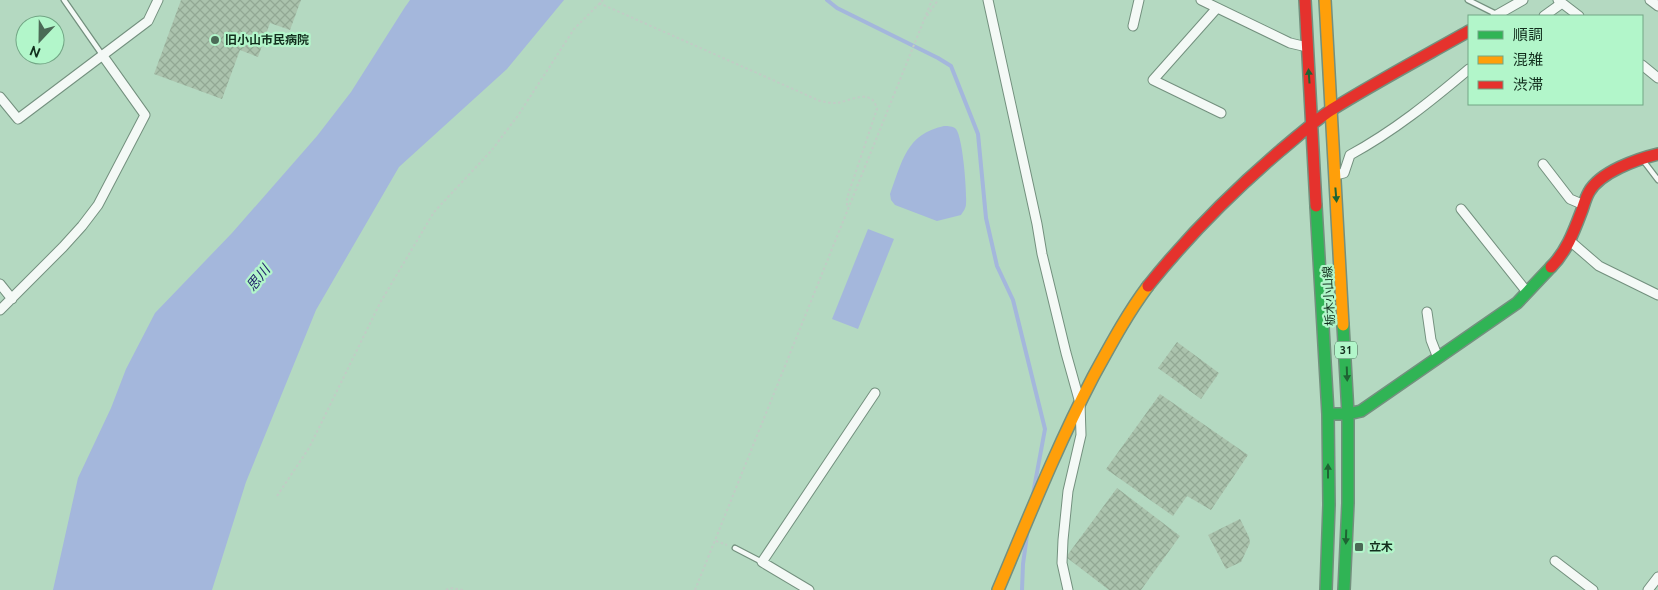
<svg xmlns="http://www.w3.org/2000/svg" width="1658" height="590" font-family="Ubuntu,'Noto Sans JP',sans-serif">
<style>
.water{fill:#a4b7dc}
.lines{fill:none;stroke-linecap:round;stroke-linejoin:round}
.stream{stroke:#a4b7dc;stroke-width:4}
.building{fill:url(#building-cross-hatch)}
.lane-casing{stroke:#73907e;stroke-width:7}
.street-casing{stroke:#73907e;stroke-width:11}
.fast-casing{stroke:#73907e;stroke-width:14}
.slow-casing{stroke:#73907e;stroke-width:14}
.jam-casing{stroke:#73907e;stroke-width:14}
.path{stroke:#c1ccc5;stroke-width:2;stroke-dasharray:2.5 2.5;stroke-linecap:butt}
.lane{stroke:#f4f9f6;stroke-width:4.5}
.street{stroke:#f4f9f6;stroke-width:9}
.fast{stroke:#30b455;stroke-width:11}
.slow{stroke:#ff9f0a;stroke-width:11}
.jam{stroke:#e5322d;stroke-width:11}
.oneway{fill:#1e6433}
.poi-dot{fill:#4b6a56;stroke:#b2f6ca;stroke-width:2}
.labels{text-anchor:middle;stroke-width:4.5;stroke-linejoin:round;paint-order:stroke}
.shield{fill:#b2f6ca;stroke:#426a51;stroke-width:1}
.shield-label{font-size:11px;font-weight:bold;fill:#122e1d}
.poi-label{font-size:12px;font-weight:bold;fill:#122e1d;stroke:#b2f6ca;text-anchor:start}
.street-label{font-size:12px;fill:#122e1d;stroke:#b2f6ca}
.water-label{font-size:14px;font-style:italic;fill:#1f1f68;stroke:#b2f6ca}
</style>
<defs>
<pattern id="building-cross-hatch" width="8" height="8" patternUnits="userSpaceOnUse" patternTransform="scale(1.25)"><rect width="8" height="8" fill="#abc3ad"/><path d="M0 0l8 8M0 8l8-8" fill="none" stroke="#92a894"/></pattern>
</defs>
<rect width="100%" height="100%" fill="#b4d9c1"/>
<path class="water" d="M410,0H564L507,69L399,167L316,310L246,482L212,590H53L78,478L111,408L126,369L155,313L232,233L317,136L351,92L405,7Z
M944,126C948,126 953,126 956,129C963,138 967,192 966,204C966,208 963,212 961,215L937,221L895,205L891,200L890,194C902,162 906,134 944,126Z
M868,229L894,239L858,329L832,319Z"/>
<g class="lines">
<path class="stream" d="M827,0L837,8L938,58L951,66L978,134L986,218L997,266L1013,300L1045,429L1033,494
M1022,590L1023,564L1027,535"/>
</g>
<path class="building" d="M181,0H301L290,30L270,23L258,57L240,50L222,99L154,74Z
M1177,342L1219,373L1201,399L1158,368Z
M1160,394L1248,455L1211,510L1187,496L1173,516L1106,469Z
M1117,488L1180,536L1141,590H1109L1066,557Z
M1240,519L1249,537L1250,543L1241,562L1226,569L1208,535Z"/>
<g class="lines">
<defs>
<path id="lane" d="M64,0L103,56
M1468,0L1496,14
M1642,159L1658,180
M735,548L762,562"/>
<path id="street" d="M988,0L1037,224L1042,254L1066,353L1080,403L1081,435L1068,491L1063,540L1062,563L1068,590
M1201,0L1290,43L1307,47
M1558,0L1579,16
M1650,0L1658,6
M1217,8L1153,80L1221,113
M1495,16L1523,0
M1544,16L1562,3
M1133,26L1139,0
M1642,65L1658,78
M0,97L18,119L148,21L158,0
M1543,164L1570,199L1584,205
M1335,175L1344,173L1350,155C1394,131 1431,101 1469,69
M1461,209L1527,292
M1570,241L1599,266L1658,295
M0,284L12,299
M0,310L63,247L82,226L98,205L145,115L103,56
M1427,312L1431,340L1438,358
M1555,561L1593,590
M809,590L762,562L875,393
M1648,590L1658,577"/>
<path id="fast" d="M1316,206L1328,414L1329,505L1326,590
M1343,325L1348,414V503L1344,590
M1328,414H1348L1361,411L1517,303L1551,267"/>
<path id="slow" d="M1325,0L1343,325
M998,590C1028,519 1057,446 1093,377C1110,346 1127,314 1148,286"/>
<path id="jam" d="M1305,0L1316,206
M1551,267C1567,251 1574,231 1582,210C1584,204 1586,197 1589,192C1600,172 1637,159 1658,154
M1148,286C1188,236 1233,191 1281,150C1297,137 1313,122 1331,110C1376,82 1423,57 1469,31"/>
</defs>
<use href="#lane" class="lane-casing"/>
<use href="#street" class="street-casing"/>
<use href="#fast" class="fast-casing"/>
<use href="#slow" class="slow-casing"/>
<use href="#jam" class="jam-casing"/>
<path class="path" d="M599,3L820,101C825,102 831,103 836,103C851,101 872,87 877,109L847,198V208
M927,16L938,0
M277,496L309,448L380,303L434,212L491,151L517,117L574,29L603,0
M716,541L727,545
M446,590L450,588L463,590
M695,590L932,0"/>
<use href="#lane" class="lane"/>
<use href="#street" class="street"/>
<use href="#fast" class="fast"/>
<use href="#slow" class="slow"/>
<use href="#jam" class="jam"/>
</g>
<defs><path id="oneway-solid" d="M-6-.8H1V-3.2L6.5 0L1 3.2V.8H-6Z" transform="scale(1.25)"/></defs>
<g class="oneway">
<use href="#oneway-solid" transform="translate(1309 76) rotate(-94)"/>
<use href="#oneway-solid" transform="translate(1336 195) rotate(85)"/>
<use href="#oneway-solid" transform="translate(1347 374) rotate(88)"/>
<use href="#oneway-solid" transform="translate(1328 471) rotate(-90)"/>
<use href="#oneway-solid" transform="translate(1346 537) rotate(92)"/>
</g>
<g class="poi-dot">
<circle cx="215" cy="40" r="5"/>
<rect x="1354" y="542" width="10" height="10" rx="2.5"/>
</g>
<g class="labels">
<rect class="shield" x="1335" y="341.5" width="22" height="17" rx="4"/>
<g class="shield-label">
<text x="1346" y="354">31</text>
</g>
<g class="poi-label">
<text x="225" y="44">旧小山市民病院</text>
<text x="1369" y="551">立木</text>
</g>
<g class="street-label">
<text transform="translate(1329 296) rotate(-93)" y="4">栃木小山線</text>
</g>
<g class="water-label">
<text transform="translate(258 278) rotate(-52)" y="5">思川</text>
</g>
</g>
<rect x="1468" y="15" width="175" height="90" fill="#b2f6ca" stroke="#72a685"/>
<rect x="1478" y="31" width="25" height="8" fill="#30b455" stroke="#72a685"/>
<text x="1513" y="40" font-size="15" fill="#122e1d">順調</text>
<rect x="1478" y="56" width="25" height="8" fill="#ff9f0a" stroke="#72a685"/>
<text x="1513" y="65" font-size="15" fill="#122e1d">混雑</text>
<rect x="1478" y="81" width="25" height="8" fill="#e5322d" stroke="#72a685"/>
<text x="1513" y="90" font-size="15" fill="#122e1d">渋滞</text>
<g transform="translate(40 40) rotate(202)"><circle r="24" fill="#b2f6ca" stroke="#72a685"/>
<path d="M0-4L9 19L0 12L-9 19Z" fill="#4b6a56"/>
<text y="-8" font-size="14" font-weight="bold" text-anchor="middle" fill="#122e1d">N</text>
</g>
</svg>
